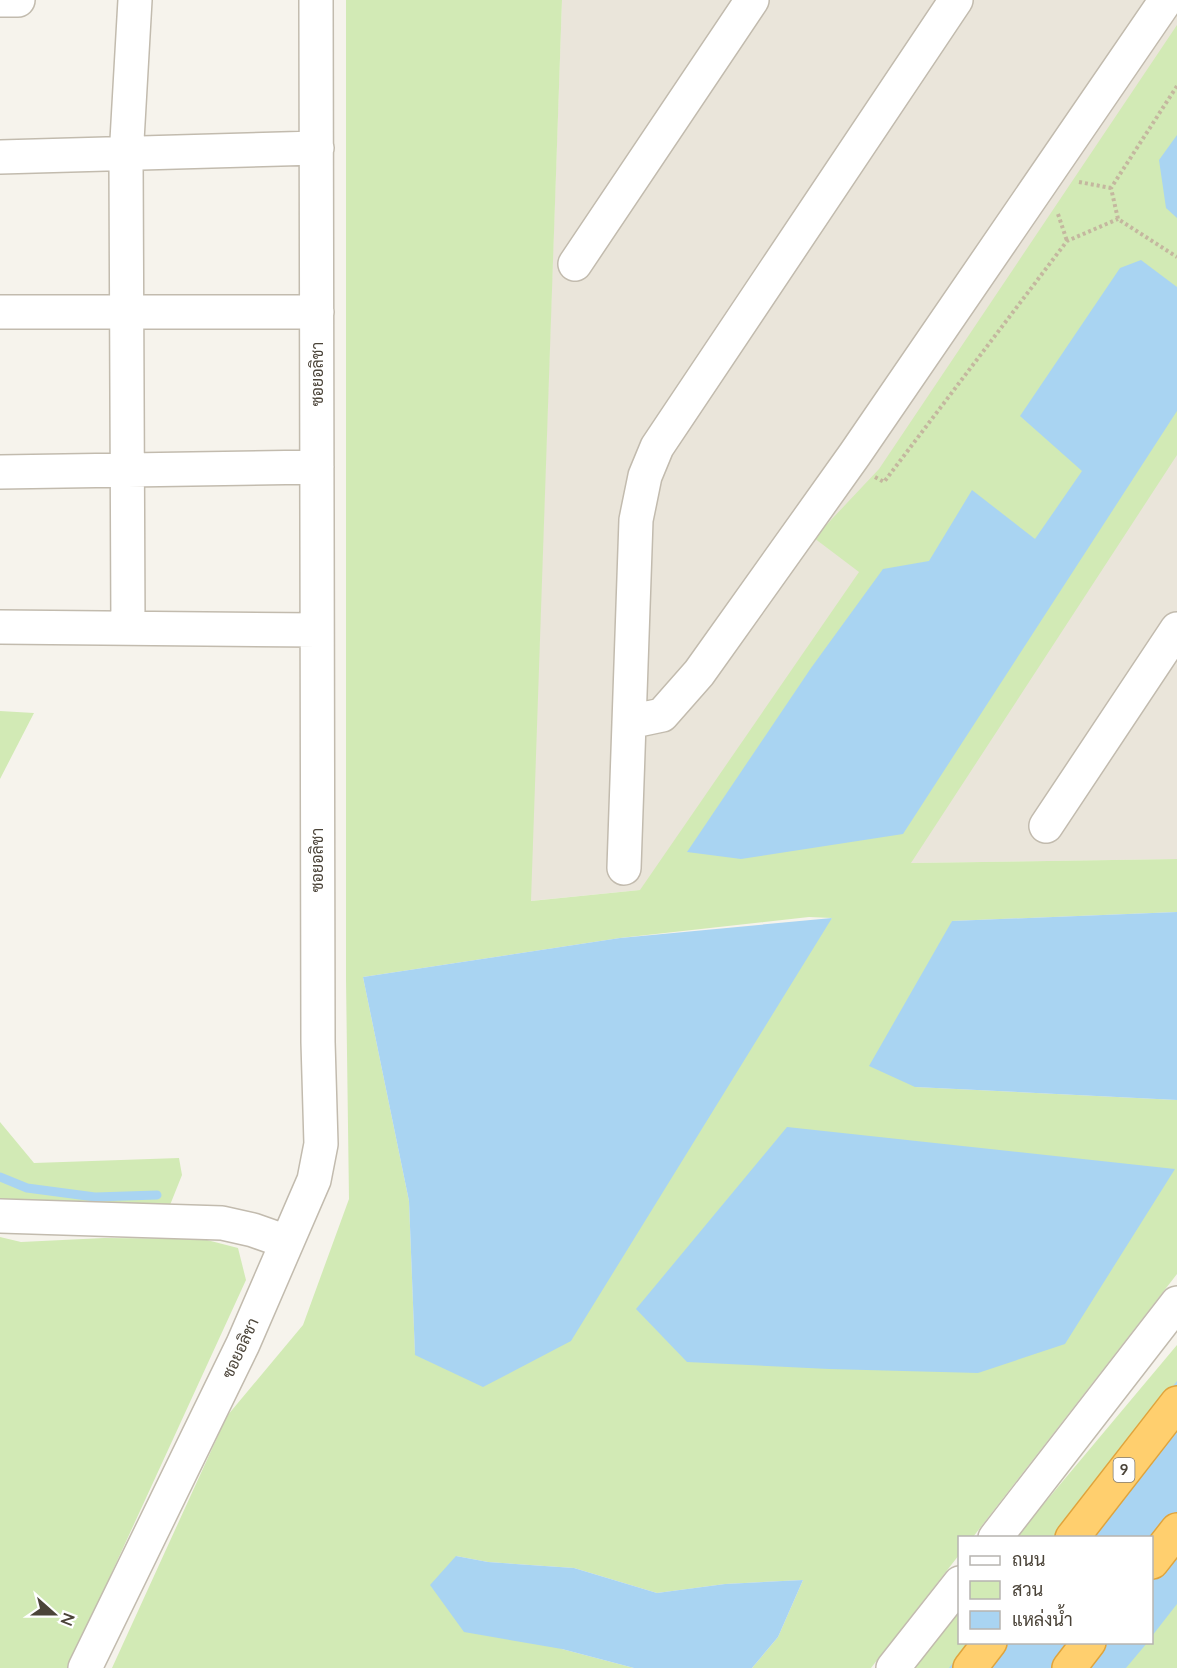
<svg xmlns="http://www.w3.org/2000/svg" width="1177" height="1668" font-family="Lato,Sarabun,sans-serif">
<style>
.residential{fill:#eae5da}
.green{fill:#d2eab5;fill-rule:evenodd}
.water{fill:#a9d4f2}
.lines{fill:none;stroke-linecap:round;stroke-linejoin:round}
.stream{stroke:#a9d4f2;stroke-width:9}
.minor-casing{stroke:#c2bbae;stroke-width:36}
.highway-casing{stroke:#e0a43c;stroke-width:36}
.path{stroke:#c4b79f;stroke-width:4;stroke-dasharray:3 3;stroke-linecap:butt}
.minor{stroke:#fff;stroke-width:33}
.highway{stroke:#ffcf6e;stroke-width:33}
.labels{text-anchor:middle;stroke-width:4.5;stroke-linejoin:round;paint-order:stroke}
.shield{fill:#fff;stroke:#817c74;stroke-width:1.5}
.shield-label{font-size:15px;font-weight:bold;fill:#4b4439}
.street-label{font-size:16px;fill:#4b4439;stroke:#fff}
</style>
<rect width="100%" height="100%" fill="#f6f3ec"/>
<path class="residential" d="M562,0H1177V859L910,863L530,901Z"/>
<path class="green" d="M346,0H562L531,901L640,890L859,572L814,538L879,469L1177,25V455L911,863L1177,859V912L952,921L915,1087L1177,1100V1274L973,1537L960,1538L959,1555L871,1668H752L778,1637L803,1580L725,1584L657,1593L574,1568L488,1562L456,1556L562,1649L634,1668H112L227,1416L303,1325L349,1199L346,980ZM809,917L832,918L415,1354L409,1201L363,977L620,938Z
M0,711L34,713L0,779Z
M0,1122L34,1163L179,1158L182,1175L170,1205L20,1206L0,1199Z
M0,1237L21,1242L104,1238L203,1239L238,1248L246,1280L68,1668H0Z
M1177,1345V1668H915L959,1608L960,1642H1152V1538L1016,1537Z"/>
<path class="water" d="M1177,135V218L1166,208L1159,160Z
M1141,260L1177,287V411L903,834L741,859L687,852L811,668L883,569L929,561L972,490L1035,539L1082,471L1020,416L1120,268Z
M1177,912V1100L915,1087L869,1066L952,921Z
M832,918L571,1341L483,1387L415,1355L409,1201L363,977L620,938Z
M787,1127L1175,1169L1065,1344L978,1373L829,1369L687,1362L636,1309Z
M1177,1381V1604L1152,1636V1538H1053Z
M456,1556L488,1562L574,1568L657,1593L725,1584L803,1580L778,1637L752,1668H634L562,1649L464,1632L430,1585Z
M969,1643H1147L1126,1668H949Z"/>
<g class="lines">
<path class="stream" d="M0,1177L27,1188L95,1197L157,1195"/>
<defs>
<path id="minor" d="M0,0H18
M0,157L317,148
M575,264L752,0
M0,312H317
M0,472L317,467
M0,627L317,630
M128,628L126,158L135,0
M629,722L662,715L699,673L855,454L1166,0
M1046,826L1177,629
M624,868L636,520L645,476L657,447L956,0
M0,1216L222,1223L253,1230L287,1242
M995,1538L1177,1303
M85,1668L243,1344L314,1180L321,1144L318,1042L316,0
M893,1668L960,1583"/>
<path id="highway" d="M1072,1538L1177,1403
M1152,1562L1177,1530
M970,1668L990,1642
M1069,1668L1089,1642"/>
</defs>
<use href="#minor" class="minor-casing"/>
<use href="#highway" class="highway-casing"/>
<path class="path" d="M1177,86L1111,188L1118,219L1177,257
M1079,182L1111,188
M1058,214L1067,241
M875,477L884,482L1067,241L1118,219"/>
<use href="#minor" class="minor"/>
<use href="#highway" class="highway"/>
</g>
<g class="labels">
<rect class="shield" x="1113.5" y="1458" width="21" height="24" rx="4.5"/>
<g class="shield-label">
<text x="1124" y="1475">9</text>
</g>
<g class="street-label">
<text transform="translate(317 374) rotate(-90)" y="6">ซอยอลิชา</text>
<text transform="translate(317 860) rotate(-90)" y="6">ซอยอลิชา</text>
<text transform="translate(240 1348) rotate(-65)" y="6">ซอยอลิชา</text>
</g>
</g>
<rect x="958" y="1536" width="195" height="108" fill="#ffffff" stroke="#b7b4b0" stroke-width="1.5"/>
<rect x="970" y="1556" width="30" height="9" fill="#ffffff" stroke="#b7b4b0" stroke-width="1.5"/>
<text x="1012" y="1566" font-size="18" fill="#4b4439">ถนน</text>
<rect x="970" y="1581" width="30" height="18" fill="#d2eab5" stroke="#b7b4b0" stroke-width="1.5"/>
<text x="1012" y="1596" font-size="18" fill="#4b4439">สวน</text>
<rect x="970" y="1611" width="30" height="18" fill="#a9d4f2" stroke="#b7b4b0" stroke-width="1.5"/>
<text x="1012" y="1626" font-size="18" fill="#4b4439">แหล่งน้ำ</text>
<g transform="translate(54 1614) rotate(111)" stroke="#ffffff" stroke-width="4.5" paint-order="stroke">
<path d="M0-4.5L10 22L0 15L-10 22Z" fill="#4b4439"/>
<text y="-9" font-size="16" font-weight="bold" text-anchor="middle" fill="#4b4439">N</text>
</g>
</svg>
